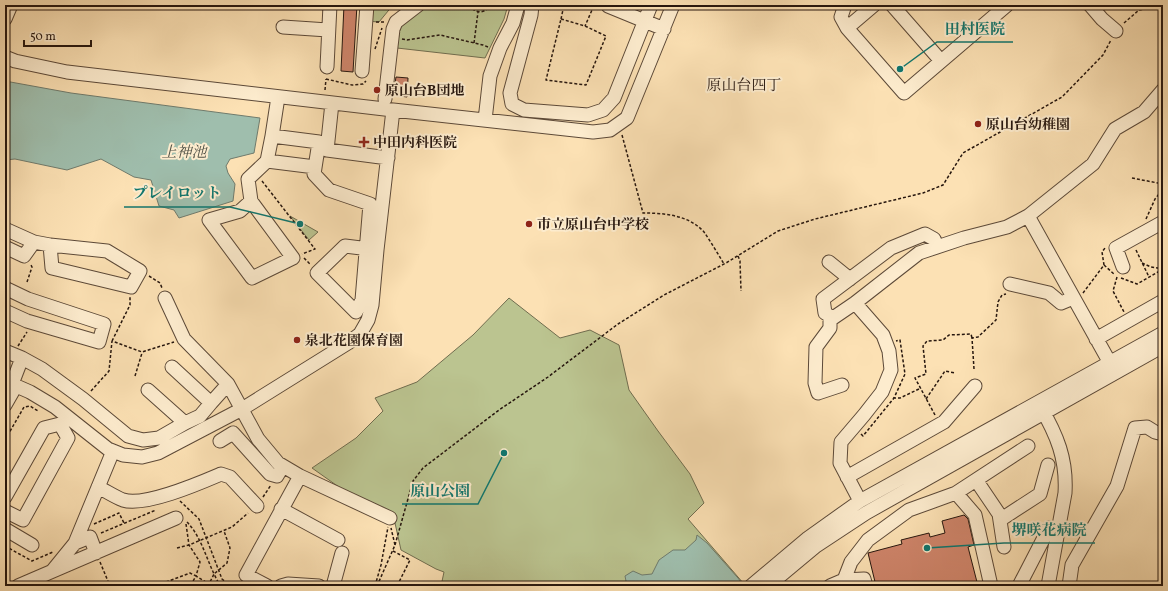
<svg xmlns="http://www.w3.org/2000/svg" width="1168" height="591" font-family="Vollkorn,'Noto Serif JP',serif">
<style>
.green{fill:#bbc490;stroke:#706d4f}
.water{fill:#9fbead;stroke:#6f7b6d}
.building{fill:#cf856b;stroke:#26160e}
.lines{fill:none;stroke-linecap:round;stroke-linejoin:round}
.minor-casing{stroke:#5c4938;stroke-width:15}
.path{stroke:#26160e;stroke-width:1.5;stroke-dasharray:3 2;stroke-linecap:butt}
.minor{stroke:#fdecce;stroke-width:13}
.poi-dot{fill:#8f2418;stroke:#fdecce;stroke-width:1.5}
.labels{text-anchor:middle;stroke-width:4;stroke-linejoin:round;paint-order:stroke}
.poi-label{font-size:14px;font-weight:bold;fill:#26160e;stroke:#fdecce;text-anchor:start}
.neighbourhood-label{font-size:15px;fill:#26160e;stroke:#fdecce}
.water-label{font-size:15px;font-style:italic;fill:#505146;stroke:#fdecce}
.leader{fill:none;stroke:#0f766e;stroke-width:1.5}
.callout-dot{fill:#0f766e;stroke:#fdecce;stroke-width:1.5}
.callout-label{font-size:15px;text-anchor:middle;font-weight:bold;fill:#0f766e;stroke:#fdecce;stroke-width:4;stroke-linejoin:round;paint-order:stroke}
</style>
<rect width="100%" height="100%" fill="#fce1b4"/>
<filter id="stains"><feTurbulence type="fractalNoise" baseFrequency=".005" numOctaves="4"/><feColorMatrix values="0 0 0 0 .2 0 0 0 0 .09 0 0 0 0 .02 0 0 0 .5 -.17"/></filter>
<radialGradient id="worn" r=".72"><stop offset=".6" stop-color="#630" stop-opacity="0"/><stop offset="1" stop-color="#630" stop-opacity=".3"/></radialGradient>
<path class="green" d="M367,5H393L379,22L365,21Z
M428,5H508L504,19L485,58L397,48L401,22Z
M290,216L318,232L309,240Z
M509,298L560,338L590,330L619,345L629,390L658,431L690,474L704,503L688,519L744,584L742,586H441L444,572L436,569L401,550L393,514L353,497L312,468L356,438L383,411L375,398L417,382L473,335Z"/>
<path class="water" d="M5,81L71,93L260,118L254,153L230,159L226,166L228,173L235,184L233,201L179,218L174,210L159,206L151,180L134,177L101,159L67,170L15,159L5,160Z
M697,535L707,543L738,578L741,582L737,586H627L625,576L633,571L642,575L652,574L659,560L673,550H685L696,540Z"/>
<path class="building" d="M344,5H357L353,72L341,71Z
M396,77L408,78L407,97L393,95Z
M964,515L968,519L974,545L968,547L978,586H966L965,583L954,586H876L868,553L902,544L901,540L929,533L930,537L945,533L942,521Z"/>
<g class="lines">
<defs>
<path id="minor" d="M532,5L531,15L510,93L512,104L524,110L588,115L603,110L614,98L651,5
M609,5L608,6L664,29
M845,5L841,17L847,28L904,93L1007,5
M892,5L941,61
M1090,5L1102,19L1116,31
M5,19L11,5
M283,27L328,30
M847,28L874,5
M5,57L15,61L67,72L393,110L593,132L610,130L627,118L673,5
M327,67L330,5
M362,71L367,5
M385,99L393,29L396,22L418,5
M332,103L327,150L388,158
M485,120L490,76L500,48L513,23L518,5
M272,136L278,97
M315,167L267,161L272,136L319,142L314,174L329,190L370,204L362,300L356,312L317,273L345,246L377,250
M251,201L293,258L252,278L209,220L240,211Z
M251,201L248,179L267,161
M1028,216L1110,363
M5,229L34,242L50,245L107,251L140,271L131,287L52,268L50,245
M5,247L24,256L34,242
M937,247L934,239L925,234L891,248L823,299L825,313L833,318L855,303L919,253L964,238L1007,227L1028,216L1093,164L1115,129L1144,112L1163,90
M829,262L850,279
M1123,267L1116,248L1163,222
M1010,284L1049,293L1061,303L1073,298
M5,288L28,299L104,324L99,342L27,321L5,311
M165,298L184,339L228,384L258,439L278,463L300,476L390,518
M855,303L883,335L889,351L891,370L882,392L864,415L841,442L840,463L860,501
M830,316V328L816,347L815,383L818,393L842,385
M1096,339L1163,301
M5,351L22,358
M172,367L211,403L228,384
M5,381L30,392L55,407L108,449L123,455L142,457L158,453L242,409L348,343L360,334L368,320L372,305L377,250L393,110
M148,390L185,423L200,416L211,403
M5,405L13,391L12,384L22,358L42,369L83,399L128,436L143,440L159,438L185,423
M1040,406C1057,435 1067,459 1065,493L1048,586
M220,441L233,433L270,474L277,476L283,466
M847,477L944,422L975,386
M976,480L999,514L1004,547
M98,487C106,491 115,497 123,500C145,507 200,483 221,474L230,477L257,506
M956,493L975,515L991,586
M5,497L44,428L60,424L68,438L23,520L5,511
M281,509L338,540
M1000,520L1040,494L1048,465
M5,529L32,545
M75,543L113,451
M53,570L75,543L90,537L96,553
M18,586L176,518
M267,586L246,575L300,476
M281,586L288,584L319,586
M333,586L342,553
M751,586L808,538L860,501L1163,333
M768,586L816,546L866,513L1163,346
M830,586L844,580L864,579L866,586
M846,586L844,580L851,562L868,540L909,510L956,493L1028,446
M1019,586L1049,528
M1069,586L1072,565L1117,486L1135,428L1147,427L1155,432L1163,434"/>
</defs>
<use href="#minor" class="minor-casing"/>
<path class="path" d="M469,5C475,14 485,14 491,5
M584,5L592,10L585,26
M561,19L585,26L606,36L586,85L546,80Z
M561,19L564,5
M376,22H384
M1124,23L1139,10L1163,7
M402,39L407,40L440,35L483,45L488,47
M474,43L478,12
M375,49L382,28
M326,79L352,85L363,84L366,81
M325,90L326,79
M622,135L643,213C664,213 689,215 704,232C711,242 718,254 724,264
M1132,178L1163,184
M262,181L315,249L302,254
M1146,219L1155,199L1163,189
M1136,250L1149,277
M738,256L740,261L741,291
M304,258L311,265
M1142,263L1151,267L1163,269
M1104,265L1102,252L1105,248
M149,276L160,283L162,288
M1117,277L1113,291L1124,312
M1121,278L1137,284L1163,269
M27,282L32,267L31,265
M1083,293L1104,265L1114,274
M112,341L130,305V297
M18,346L27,332
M974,369L972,338L978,337L996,320L998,302L1002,295L1006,294
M135,376L142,353
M91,391L109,371L112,341L142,352L174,342
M893,398H900L921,388
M926,399L945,371L955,373
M935,415L915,378L926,374L923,346L927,341L943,340L949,335L971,334L972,338
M861,434L863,436L894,398L905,374L900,340L896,341
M5,440L24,407L30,406L38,411
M263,497L271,485
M180,501L199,519L222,579L231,586
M187,522C200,535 206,557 214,574L227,563L230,548L224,531
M94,524L119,513L124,523
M186,524L189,545L200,562L196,576L209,584
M101,533L156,510
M395,545L413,481L423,468L499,410L548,377L618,324L664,295L726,263L778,231L815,219L923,193L943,185L963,153L1062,97L1103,55L1111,40
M5,546L32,561L53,552
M177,548L189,545L232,527L248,513
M393,551L410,560L397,586
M100,562L110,586
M166,582L190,573L196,576L190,586
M155,586L166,582L167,586
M208,586L214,574L220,586
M375,586L381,565L388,527
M377,586L395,545L391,528"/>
<use href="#minor" class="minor"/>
</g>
<g class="poi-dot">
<circle cx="377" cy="90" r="4"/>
<circle cx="978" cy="124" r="4"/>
<path d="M362 136h4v4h4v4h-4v4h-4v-4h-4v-4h4z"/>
<circle cx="529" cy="224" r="4"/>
<circle cx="297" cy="340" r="4"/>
</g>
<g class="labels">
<g class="poi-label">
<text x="385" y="95">原山台B団地</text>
<text x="986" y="129">原山台幼稚園</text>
<text x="373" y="147">中田内科医院</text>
<text x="537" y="229">市立原山台中学校</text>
<text x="305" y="345">泉北花園保育園</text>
</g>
<g class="neighbourhood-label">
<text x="744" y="90">原山台四丁</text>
</g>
<g class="water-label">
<text x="184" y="157">上神池</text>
</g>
</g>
<path class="leader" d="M900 69L937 42H1013M300 224L230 207H124M504 453L478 504H402M927 548L1004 543H1095"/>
<g class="callout-dot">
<circle cx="900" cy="69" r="4"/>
<circle cx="300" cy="224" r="4"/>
<circle cx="504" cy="453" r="4"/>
<circle cx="927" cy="548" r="4"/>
</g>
<g class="callout-label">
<text x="975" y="34">田村医院</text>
<text x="177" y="198">プレイロット</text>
<text x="440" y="496">原山公園</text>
<text x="1049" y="535">堺咲花病院</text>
</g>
<rect width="1168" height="591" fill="none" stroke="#fce1b4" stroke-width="20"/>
<rect x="6" y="6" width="1156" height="579" fill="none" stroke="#26160e" stroke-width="2"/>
<rect x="10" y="10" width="1148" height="571" fill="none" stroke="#26160e"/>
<path d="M24 40v6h67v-6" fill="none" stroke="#26160e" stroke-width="2"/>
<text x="30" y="40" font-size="12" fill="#26160e" stroke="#fdecce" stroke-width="3" paint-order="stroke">50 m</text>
<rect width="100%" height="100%" filter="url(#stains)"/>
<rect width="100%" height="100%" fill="url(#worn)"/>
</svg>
